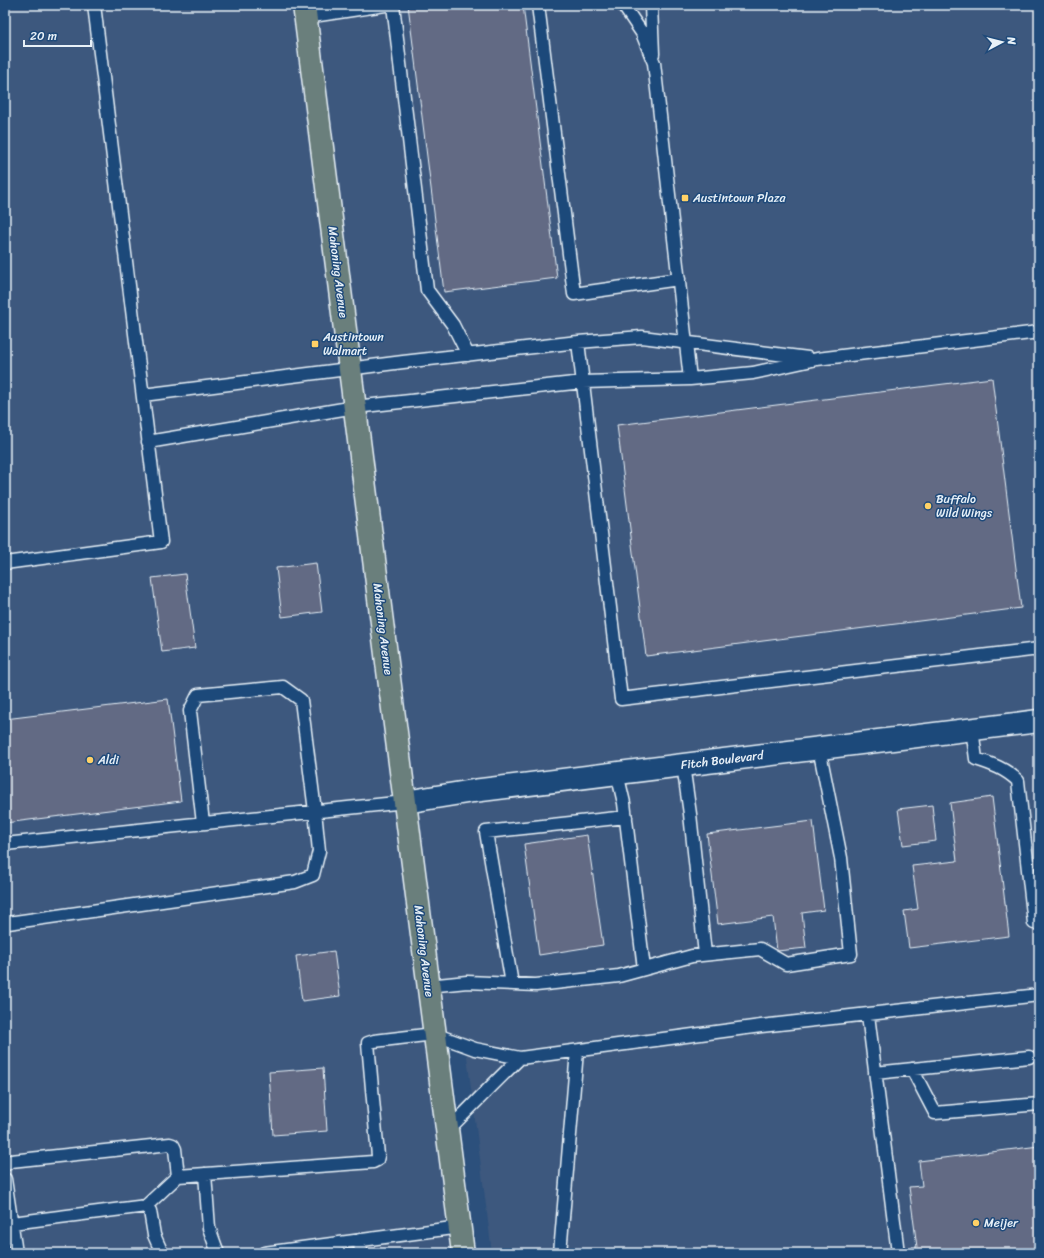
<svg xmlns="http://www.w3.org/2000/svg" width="1044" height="1258" font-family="Sriracha,sans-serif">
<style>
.built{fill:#3c587e}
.building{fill:#626a84;stroke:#e8f1f8}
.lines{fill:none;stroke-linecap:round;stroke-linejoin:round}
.service-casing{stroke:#e8f1f8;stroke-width:15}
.minor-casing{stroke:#e8f1f8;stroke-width:25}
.primary-casing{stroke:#e8f1f8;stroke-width:25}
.service{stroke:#1f4a7a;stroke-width:12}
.minor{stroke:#1f4a7a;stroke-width:22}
.primary{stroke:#6b7f7c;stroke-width:22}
.poi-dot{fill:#ffd166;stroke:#1f4a7a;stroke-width:1.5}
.labels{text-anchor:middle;stroke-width:3;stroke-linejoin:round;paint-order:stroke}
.poi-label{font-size:12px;fill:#e8f1f8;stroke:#1f4a7a;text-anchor:start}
.street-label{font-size:12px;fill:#e8f1f8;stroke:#1f4a7a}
</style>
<rect width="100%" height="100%" fill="#2c507c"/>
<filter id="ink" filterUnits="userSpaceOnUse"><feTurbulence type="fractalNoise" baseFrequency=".025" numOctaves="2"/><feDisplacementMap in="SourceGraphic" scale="8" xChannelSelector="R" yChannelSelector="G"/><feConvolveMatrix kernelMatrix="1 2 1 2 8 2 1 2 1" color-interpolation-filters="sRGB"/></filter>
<g filter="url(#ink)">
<path class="built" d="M5,5H1039V1253H492L465,1041L436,1044L463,1253H5Z"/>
<path class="building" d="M408,5H523L557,278L444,292Z
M992,378L1021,608L646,656L617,425Z
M316,563L322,612L282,617L276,568Z
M185,574L195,648L162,652L152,578Z
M168,699L181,801L5,823V719Z
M992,797L1009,936L909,948L904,911L918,909L912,866L957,861L950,803Z
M932,805L936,841L903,845L898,809Z
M813,821L824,910L802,913L806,948L777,951L773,917L718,924L707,834Z
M587,835L603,945L539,955L524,844Z
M334,951L340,996L302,1001L296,956Z
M323,1068L327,1131L273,1135L269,1072Z
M1039,1146V1253H913L912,1247H917L909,1187L922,1186L919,1161Z
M351,1251V1253H332Z"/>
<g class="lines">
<defs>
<path id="service" d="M393,5L427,290L453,325L468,355
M538,5L574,294L679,279
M623,5L642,33L654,63L690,379
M651,5L653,54
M306,17L385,5
M578,342L621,699L1039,649
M143,395L403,362L578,342L642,337L808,358
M148,442L355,407L583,382L690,379L753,373L817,359L1039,332
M5,563L161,542L94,5
M972,729L976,759C992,764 1006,769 1018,781L1034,923
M683,765L690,814L705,954
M617,773L624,803L644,969
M5,844L405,802
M5,921L8,923L295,882L313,875L319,851L315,811L301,700L283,687L198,695L190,711L203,823
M512,984L486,832L626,817
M428,986L467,982L536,985L619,976L692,956L760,949L786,964L851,954L841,858L819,748
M868,1015L898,1253
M912,1069L935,1113L1039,1104
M875,1073L1029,1057
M447,1131C471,1107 495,1082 520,1058
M5,1165L11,1161L170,1144L173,1145L175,1149L178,1176L373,1162L377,1160L378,1156L368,1043L374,1041L434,1034L475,1049L520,1058L761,1026L1039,995
M205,1174L209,1228L218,1253
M5,1179L16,1253
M146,1206L150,1211L154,1235L162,1253
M12,1223L146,1206L178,1176
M360,1240L361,1253
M264,1253L460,1227
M560,1253L577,1051"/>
<path id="minor" d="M405,802L473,791L1039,721"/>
<path id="primary" d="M304,5L389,678L463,1253"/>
</defs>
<use href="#service" class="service-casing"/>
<use href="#minor" class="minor-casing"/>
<use href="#primary" class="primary-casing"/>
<use href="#service" class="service"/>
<use href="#minor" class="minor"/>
<use href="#primary" class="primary"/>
</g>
</g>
<g class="poi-dot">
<rect x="681" y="194" width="8" height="8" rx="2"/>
<rect x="311" y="340" width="8" height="8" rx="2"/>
<circle cx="928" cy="506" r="4"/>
<circle cx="90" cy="760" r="4"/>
<circle cx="976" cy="1223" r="4"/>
</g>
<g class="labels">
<g class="poi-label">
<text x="693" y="202">Austintown Plaza</text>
<text x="323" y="341">Austintown<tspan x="323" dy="14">Walmart</tspan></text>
<text x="936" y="503">Buffalo<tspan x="936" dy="14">Wild Wings</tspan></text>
<text x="98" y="764">Aldi</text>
<text x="984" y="1227">Meijer</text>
</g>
<g class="street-label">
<text transform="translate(338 272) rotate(83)" y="4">Mahoning Avenue</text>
<text transform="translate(383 629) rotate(83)" y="4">Mahoning Avenue</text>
<text transform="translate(722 760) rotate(-7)" y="4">Fitch Boulevard</text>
<text transform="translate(424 951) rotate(83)" y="4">Mahoning Avenue</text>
</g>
</g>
<rect width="1044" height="1258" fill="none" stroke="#1f4a7a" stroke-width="20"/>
<rect x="10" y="10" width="1024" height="1238" fill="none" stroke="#e8f1f8" stroke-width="1.5" filter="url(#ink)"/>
<g transform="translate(1002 42) rotate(83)" stroke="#1f4a7a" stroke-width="3" paint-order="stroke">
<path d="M0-3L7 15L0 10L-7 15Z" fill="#e8f1f8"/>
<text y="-6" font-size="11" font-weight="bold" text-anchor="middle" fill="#e8f1f8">N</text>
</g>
<path d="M24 40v6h67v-6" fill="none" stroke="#e8f1f8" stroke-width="2"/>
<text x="30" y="40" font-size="12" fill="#e8f1f8" stroke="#1f4a7a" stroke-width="3" paint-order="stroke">20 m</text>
</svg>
